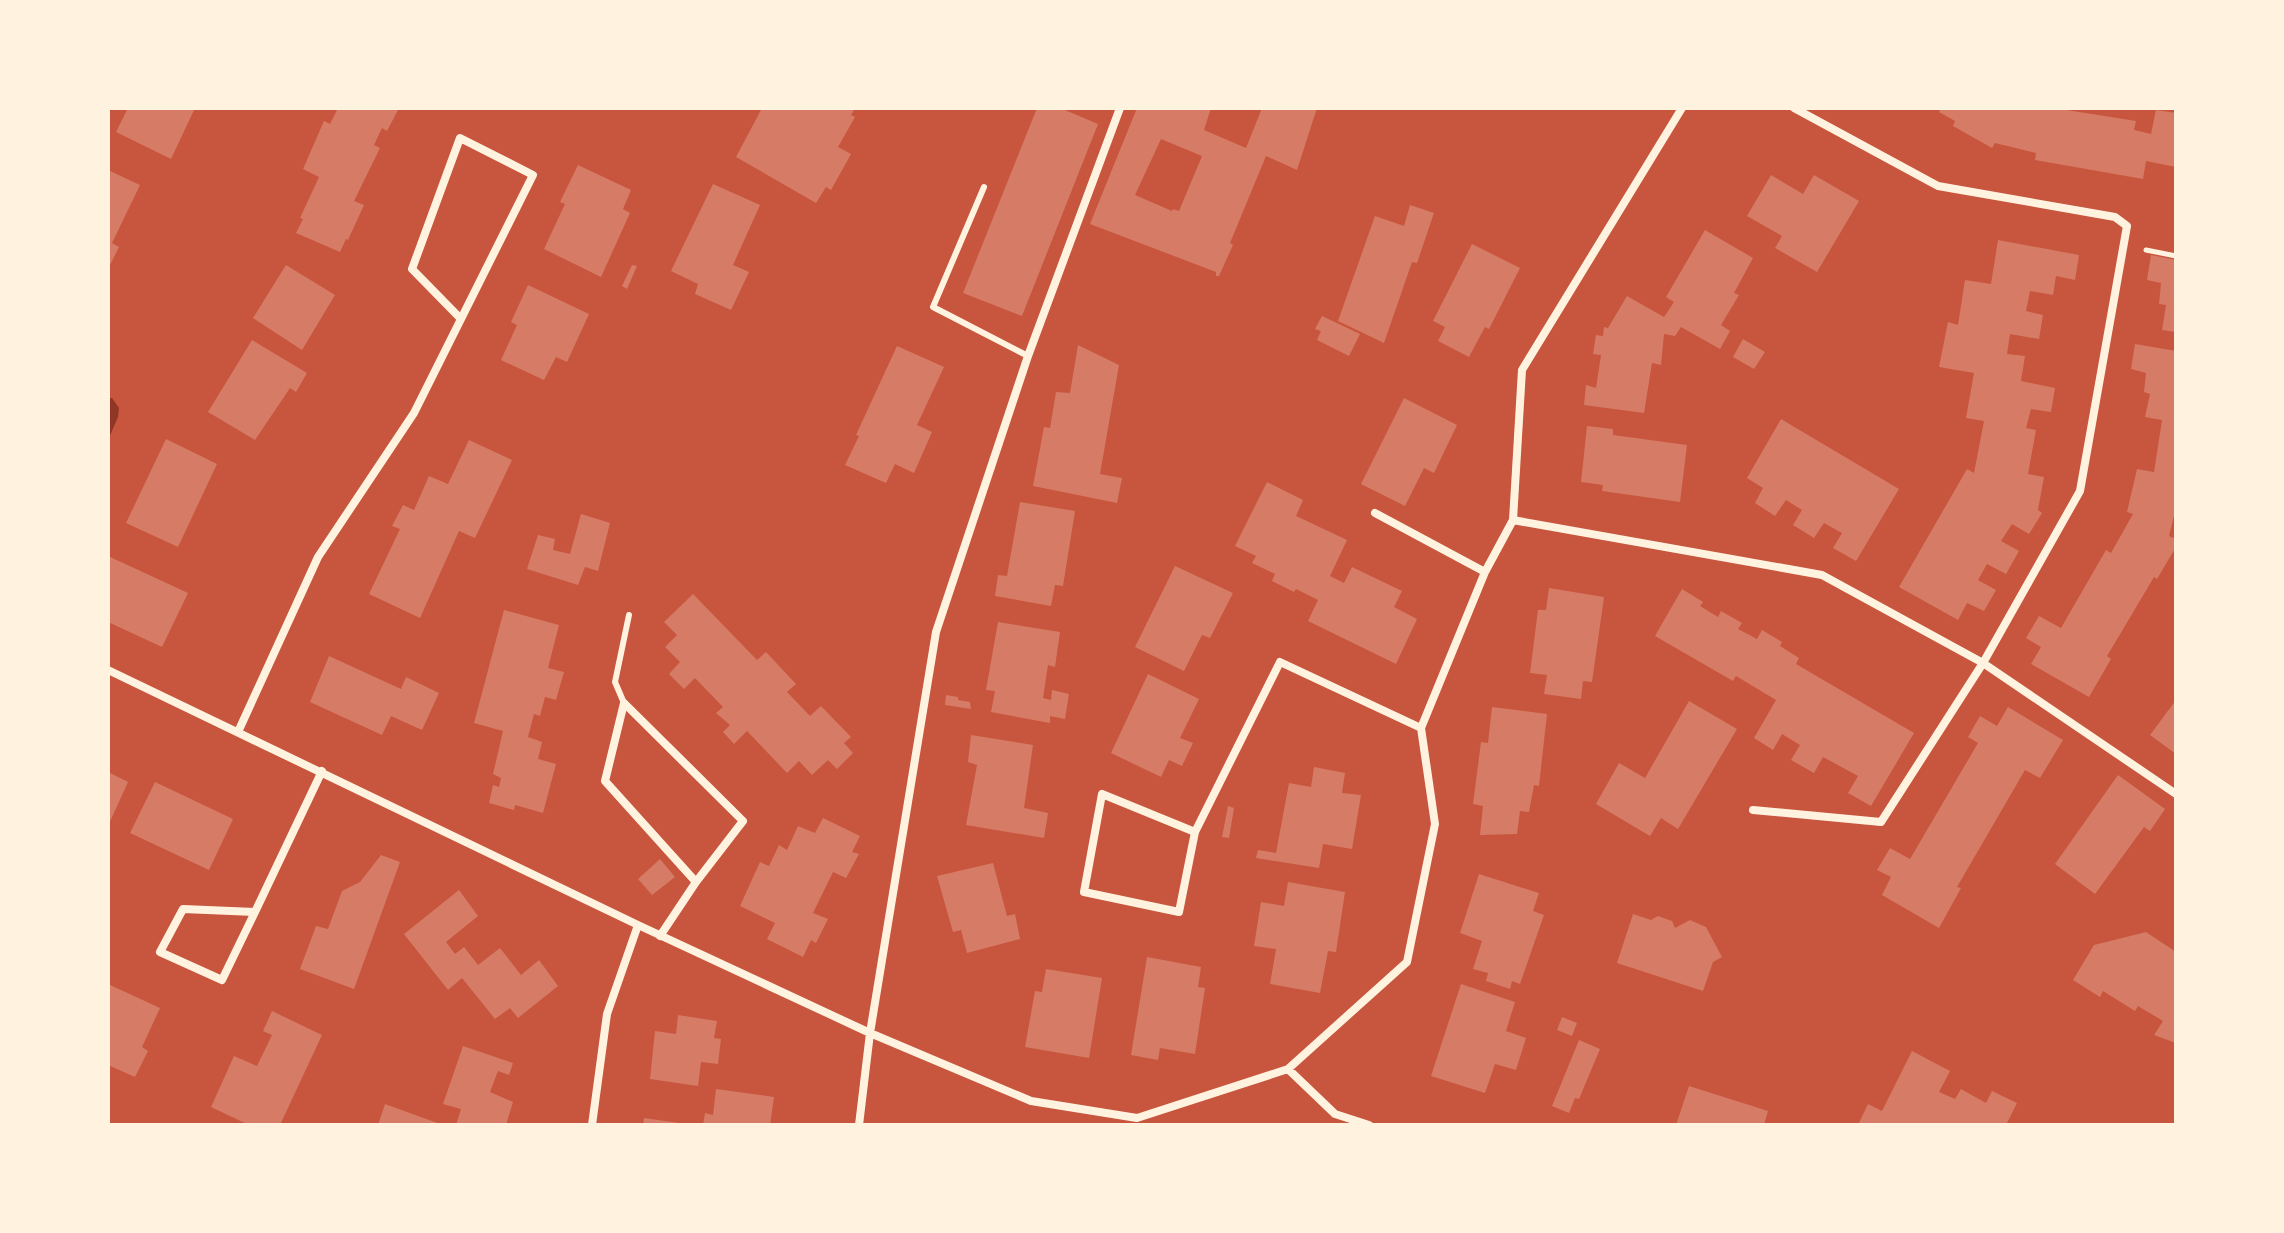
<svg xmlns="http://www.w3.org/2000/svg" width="2284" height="1233" font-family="'Archivo Narrow',sans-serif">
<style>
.water{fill:#8f3625}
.building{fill:#d67c66;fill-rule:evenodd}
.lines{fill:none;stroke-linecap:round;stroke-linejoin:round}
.path{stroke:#fff3e0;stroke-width:5}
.service{stroke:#fff3e0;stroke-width:6}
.minor{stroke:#fff3e0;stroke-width:8}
</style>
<rect width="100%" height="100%" fill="#c8553d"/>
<path class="water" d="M108,398H112L119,408L118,417L108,440Z"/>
<path class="building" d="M128,108H195L171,159L116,132Z
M338,108H399L387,131L382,128L374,145L380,148L354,201L364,205L348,240L346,239L340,252L296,233L303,219L300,218L319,177L303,169L324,121L330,124Z
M762,108H855L851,115L855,117L838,147L851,154L831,190L826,187L816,203L736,157Z
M1037,108H1060L1098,124L1022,316L963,293Z
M1137,108H1211L1204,130L1246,148L1262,108H1317L1297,170L1266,156L1230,243L1233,245L1219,276H1216V272L1090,224ZM1161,139L1202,156L1179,211L1173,209L1172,211L1135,195Z
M1941,108H2054L2136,121L2134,130L2151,134L2156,110L2176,113V167L2146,161L2143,179L2035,160L2036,153L1995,143L1992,148L1953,126L1955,121L1939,112Z
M578,165L631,190L623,209L630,213L601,277L544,249L565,204L560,202Z
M108,170L140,185L112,243L119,247L110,265L108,264Z
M1771,175L1803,194L1814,175L1859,201L1817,272L1775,248L1782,236L1747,216Z
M713,184L760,205L733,265L749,272L731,310L695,294L698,284L671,271Z
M1410,205L1434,213L1417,263L1412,262L1384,343L1338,321L1375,216L1404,226Z
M1705,230L1753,258L1734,293L1739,295L1721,325L1730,331L1720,349L1681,327L1675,336L1664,334L1661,365L1652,363L1644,413L1584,405L1586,385L1596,388L1601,355L1593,354L1596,335L1603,336L1604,327L1608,328L1627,296L1664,317L1674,302L1666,297Z
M1998,240L2079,255L2075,280L2056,276L2053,295L2030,291L2026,311L2043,315L2039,339L2010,334L2007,354L2025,356L2021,381L2055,388L2051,412L2031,409L2026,428L2036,430L2028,474L2044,477L2038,510L2042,513L2029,534L2012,524L2001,541L2019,551L2006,574L1987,564L1978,580L1996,590L1984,611L1967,603L1958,620L1899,587L1967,469L1974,473L1984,421L1966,418L1974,373L1939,367L1948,322L1958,325L1965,280L1991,284Z
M1472,244L1520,268L1489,329L1485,327L1469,357L1438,341L1445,327L1433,321Z
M2151,255L2176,260V332L2162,330L2166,305L2159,304L2161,283L2147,280Z
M286,265L335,295L302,350L253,318Z
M632,265L637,266L627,289L622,286Z
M528,285L589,314L567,362L556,357L544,380L501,360L517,325L511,322Z
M1322,316L1360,334L1349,356L1317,340L1321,331L1315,329Z
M1743,339L1765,352L1754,369L1733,357Z
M252,340L307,373L296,392L290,388L255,440L208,412Z
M2135,344L2176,351V507L2169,536L2176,539V547L2157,579L2154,577L2119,636L2107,656L2111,659L2089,697L2031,664L2041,647L2026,638L2039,616L2061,628L2106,550L2111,553L2133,514L2127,512L2137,469L2154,472L2162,420L2145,417L2150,394L2144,392L2146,373L2131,369Z
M1078,345L1119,365L1100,474L1122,478L1117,503L1033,486L1044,427L1050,428L1056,392L1070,393Z
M897,346L944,367L917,425L932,432L914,473L895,464L886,483L845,465L859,436L856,435Z
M1404,398L1457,425L1434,473L1424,468L1405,506L1361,484Z
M1781,419L1899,489L1856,561L1833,548L1842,533L1824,523L1814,538L1793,525L1802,510L1786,500L1775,516L1755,503L1763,488L1747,478Z
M1587,426L1613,429V435L1687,445L1680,502L1602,491L1603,485L1581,482Z
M166,439L217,464L178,547L126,523Z
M469,440L512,460L475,538L459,531L420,618L369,594L400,529L392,526L403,505L414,510L429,476L448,484Z
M1267,482L1303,500L1296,516L1347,540L1330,576L1344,583L1352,567L1402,591L1394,607L1417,619L1396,664L1308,621L1318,600L1296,589L1294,592L1272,581L1275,574L1252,563L1256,556L1235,546Z
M1020,502L1075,511L1063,586L1055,585L1051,606L995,596L998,575L1007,576Z
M581,514L610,523L598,571L585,567L578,585L527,569L538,535L555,539L553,550L570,554Z
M108,556L188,593L162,647L108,622Z
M1175,566L1233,593L1210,638L1202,635L1184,671L1135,647Z
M1549,588L1604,597L1592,682L1583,681L1581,699L1544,694L1547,675L1530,673L1538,610H1546Z
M1682,589L1703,602L1700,606L1718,617L1721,611L1742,623L1738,629L1757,639L1762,630L1782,642L1780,646L1799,658L1796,664L1914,733L1871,806L1848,793L1858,776L1823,757L1814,773L1791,760L1800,745L1782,734L1773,750L1754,738L1776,700L1736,676L1733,681L1655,636Z
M693,594L757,660L766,652L796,684L787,692L810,716L821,706L851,737L844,743L853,753L837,769L828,760L812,775L799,761L787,773L747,731L734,744L723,732L730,725L716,713L723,707L695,678L684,689L669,674L680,662L665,647L677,635L664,622Z
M504,610L559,625L548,668L564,672L556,700L545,697L540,716L534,714L528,737L542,742L538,759L556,764L543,813L515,805L514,810L489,803L493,785L499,787L501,778L493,774L503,731L474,723Z
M998,622L1060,632L1055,667L1048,665L1043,698L1051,700L1052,690L1069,694L1065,719L1050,716V723L991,712L995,691L986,690Z
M329,656L401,689L406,677L439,693L422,730L391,716L382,735L310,702Z
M1148,674L1199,699L1180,738L1193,743L1182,766L1169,760L1161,777L1111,753Z
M946,695L958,697V700L970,702L971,709L945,705Z
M2176,700V754L2150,735Z
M1689,701L1737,729L1678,829L1661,818L1650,836L1596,804L1619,763L1645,778Z
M1492,707L1547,714L1539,786L1534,785L1529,812L1520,811L1517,834L1480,835L1483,806L1473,804L1481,742L1488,743Z
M2008,707L2063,740L2040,778L2025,770L1957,887L1961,888L1939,928L1882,895L1891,877L1877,870L1890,848L1910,859L1978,743L1968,737L1980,716L1997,726Z
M971,735L1033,745L1024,808L1048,813L1044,838L966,825L977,765L968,762Z
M1314,767L1345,773L1342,793L1361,795L1352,849L1323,844L1319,868L1256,858L1258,850L1276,853L1289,783L1311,787Z
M108,772L128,782L108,826Z
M2118,775L2165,809L2150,831L2144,827L2095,894L2055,864Z
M155,782L233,819L209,870L130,833Z
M1228,806L1234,808L1229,838L1222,837Z
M823,818L860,836L852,852L859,854L846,878L833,872L813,913L828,919L816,943L811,940L803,957L767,939L775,923L740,906L760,862L769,866L779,845L787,850L798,826L815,833Z
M381,855L400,862L354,989L300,969L316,926L328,929L342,891L360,882Z
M660,859L675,877L652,895L638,879Z
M993,863L1007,916L1015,914L1020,939L967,953L961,930L953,932L937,876Z
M1479,874L1539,893L1533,911L1544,915L1520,984L1512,981L1510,989L1486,981L1488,973L1473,969L1482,941L1460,933Z
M1288,882L1345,892L1336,952L1328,951L1320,993L1270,984L1276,949L1254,946L1261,902L1284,906Z
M459,890L478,916L446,942L455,954L464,947L478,965L500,948L521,975L539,960L558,986L518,1018L510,1008L495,1019L462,978L448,990L404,934Z
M1633,914L1651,920L1658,916L1672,921L1675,928L1690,920L1706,927L1722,957L1713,962L1703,991L1617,963Z
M2146,932L2176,952L2174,955L2176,957V1043L2154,1035L2163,1021L2138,1006L2135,1011L2103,991L2100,997L2073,980L2094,945Z
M1147,957L1201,967L1198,987L1205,988L1195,1054L1160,1048L1158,1060L1131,1055Z
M1046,969L1102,978L1089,1058L1025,1047L1035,991L1042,992Z
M108,984L160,1008L142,1047L148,1051L135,1077L108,1065Z
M1461,984L1515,1002L1506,1031L1526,1038L1516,1070L1495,1064L1485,1093L1431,1076Z
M272,1011L322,1035L280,1125H249L211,1107L234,1056L257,1066L272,1035L263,1031Z
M678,1015L717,1021L714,1038L721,1039L718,1064L701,1062L698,1086L650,1079L655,1031L676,1034Z
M1562,1017L1577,1023L1572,1036L1557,1030Z
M1579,1040L1600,1049L1579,1099L1575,1098L1569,1113L1552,1106Z
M463,1046L513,1063L509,1075L498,1071L490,1092L513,1102L506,1125H456L461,1109L443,1104Z
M1912,1051L1950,1071L1939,1092L1955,1099L1961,1089L1986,1103L1992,1091L2017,1103L2006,1125H1858L1868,1104L1882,1111Z
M1689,1086L1768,1111L1764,1125H1676Z
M716,1089L774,1097L770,1125H703L705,1113L713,1115Z
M385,1104L443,1125H378Z
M644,1118L679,1123V1125H643Z"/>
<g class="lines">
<path class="path" d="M2146,250L2176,256"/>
<path class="service" d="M984,187L933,307L1028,356
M624,703L615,682L629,615"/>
<path class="minor" d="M1375,513L1485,572
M1513,520L1822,575L1983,663L2176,794
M108,670L638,925L870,1033L1031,1101L1137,1118L1288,1069L1407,962L1435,824L1421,728L1485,572L1513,520L1522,370L1682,108
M238,732L318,557L414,413L461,319L412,269L460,138L533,175L461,319
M1753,810L1881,822L1983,663L2080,491L2127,226L2115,217L1938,186L1794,108
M1195,832L1102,794L1084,892L1179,912L1195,832L1280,662L1421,728
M255,912L222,980L160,952L183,909L255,912L322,771
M660,936L696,882L743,821L624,703L605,781L696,882
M1288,1069L1335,1114L1369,1125
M592,1125L607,1014L638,925
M859,1125L870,1033L936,632L1028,356L1120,108"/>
</g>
<rect width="2284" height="1233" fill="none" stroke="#fff3e0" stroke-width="220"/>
</svg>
